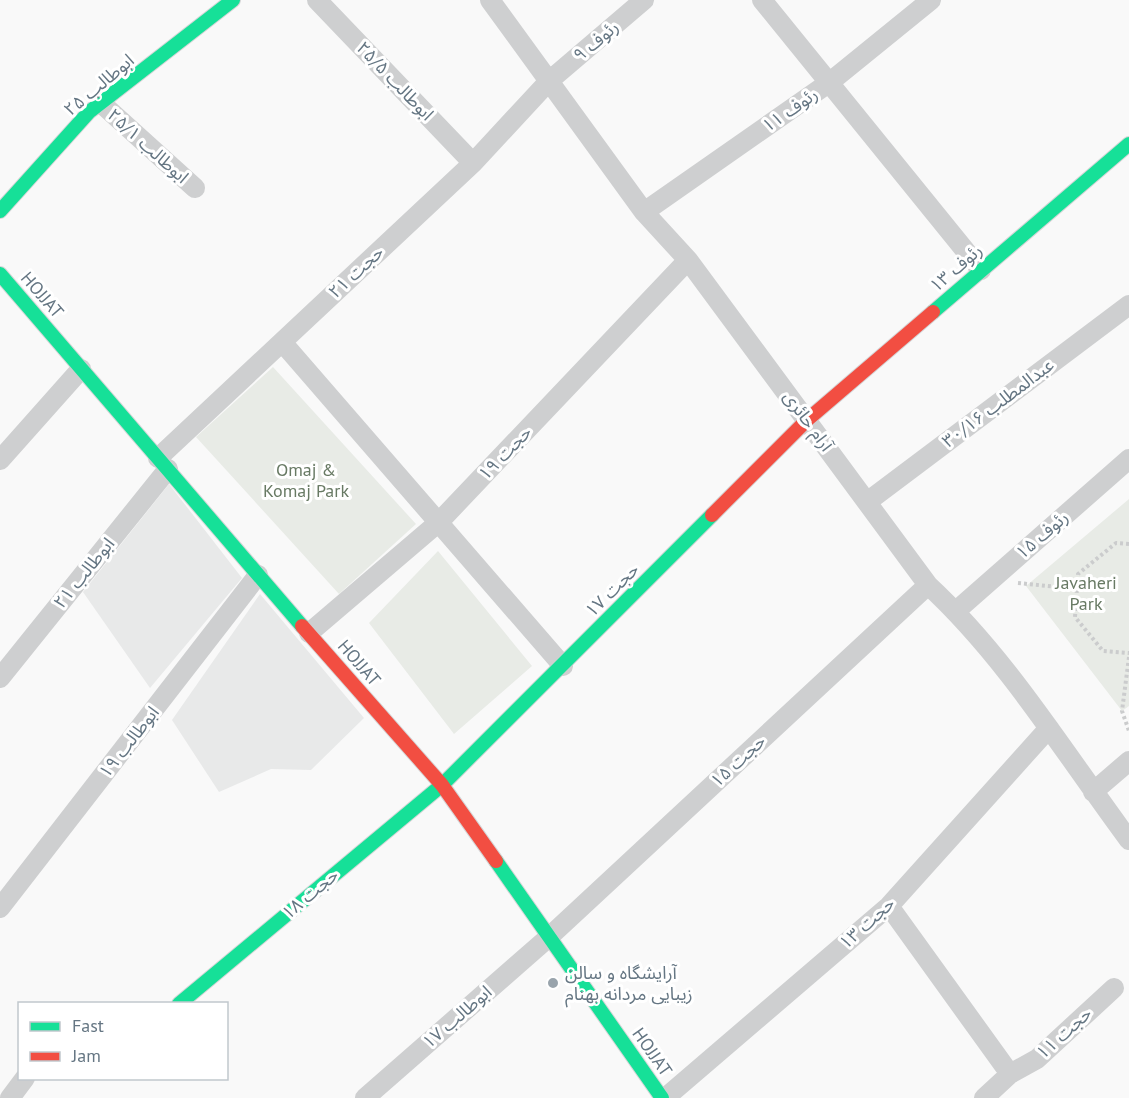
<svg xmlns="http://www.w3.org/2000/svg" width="1129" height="1098" font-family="'PT Sans','Noto Sans Arabic',sans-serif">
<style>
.built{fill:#e8e9e9}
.green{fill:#e8ebe6}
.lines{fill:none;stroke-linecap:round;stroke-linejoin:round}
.fast-casing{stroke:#d5d6d7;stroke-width:16}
.jam-casing{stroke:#d5d6d7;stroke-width:16}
.path{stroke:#cbcccd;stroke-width:4;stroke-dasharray:3 3;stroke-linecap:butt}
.street{stroke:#cecfd0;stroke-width:20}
.fast{stroke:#16e098;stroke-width:14}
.jam{stroke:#f24e42;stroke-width:14}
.poi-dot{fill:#99a4ac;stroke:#fff;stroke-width:2}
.labels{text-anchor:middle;stroke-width:6;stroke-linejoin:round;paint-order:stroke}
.street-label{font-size:18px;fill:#657683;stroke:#fff}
.park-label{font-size:18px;fill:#687a64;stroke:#fff}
.poi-label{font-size:18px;fill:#657683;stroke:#fff;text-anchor:start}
</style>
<rect width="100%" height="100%" fill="#f9f9f9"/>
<path class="built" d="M169,484L242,578L150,688L83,592Z
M260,594L364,718L311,770L271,769L219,792L172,720Z"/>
<path class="green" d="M273,367L416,524L339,594L196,437Z
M1129,499V706L1122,711L1026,586Z
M438,551L532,666L454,734L369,623Z"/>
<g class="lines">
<defs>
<path id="fast" d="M0,211L89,112L233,0
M0,274L302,626
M933,312L1129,144
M496,861L662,1098
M179,1004L442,785L712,515"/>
<path id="jam" d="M712,515L807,420L933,312
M302,626L442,785L496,861"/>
</defs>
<use href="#fast" class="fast-casing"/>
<use href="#jam" class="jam-casing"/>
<path class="path" d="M1129,544L1116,543L1078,574L1075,617L1103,651L1129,653
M1018,583L1077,589
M1129,657L1122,711L1129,731"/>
<path class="street" d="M317,0L473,163
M490,0L644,212L688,260L928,585C1007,658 1065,754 1129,840
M762,0L981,270
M101,103L195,188
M644,212L830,82L931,0
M282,342L563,666
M158,458L473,163L549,81L644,0
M0,460L81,369
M867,502L1129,305
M956,611L1129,459
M309,633L439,522L688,260
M0,678L168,469
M1093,792L1129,761
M889,906L1010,1074
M0,908L258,575
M10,1098L25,1078
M365,1098L549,937L928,585
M665,1098L889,906L1049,728
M984,1098L1010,1074L1037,1059L1114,988"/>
<use href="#fast" class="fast"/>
<use href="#jam" class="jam"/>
</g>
<circle class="poi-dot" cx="553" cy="983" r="6"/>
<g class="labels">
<g class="street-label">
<text transform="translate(596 41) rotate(-40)" y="6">رئوف ۹</text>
<text transform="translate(395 81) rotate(46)" y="6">ابوطالب ۲۵/۵</text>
<text transform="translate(99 85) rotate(-40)" y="6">ابوطالب ۲۵</text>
<text transform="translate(790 110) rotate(-35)" y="6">رئوف ۱۱</text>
<text transform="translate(148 146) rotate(42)" y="6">ابوطالب ۲۵/۱</text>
<text transform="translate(956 268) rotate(-41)" y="6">رئوف ۱۳</text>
<text transform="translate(356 272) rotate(-43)" y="6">حجت ۲۱</text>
<text transform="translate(42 295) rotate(49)" y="6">HOJJAT</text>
<text transform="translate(998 403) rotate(-37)" y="6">عبدالمطلب ۳۰/۱۶</text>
<text transform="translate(808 421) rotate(54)" y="6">آرام حائری</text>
<text transform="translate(505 453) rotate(-46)" y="6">حجت ۱۹</text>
<text transform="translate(1042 535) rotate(-41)" y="6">رئوف ۱۵</text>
<text transform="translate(84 573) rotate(-51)" y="6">ابوطالب ۲۱</text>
<text transform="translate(612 590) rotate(-45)" y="6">حجت ۱۷</text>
<text transform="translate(359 663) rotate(49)" y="6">HOJJAT</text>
<text transform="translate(129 742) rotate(-52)" y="6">ابوطالب ۱۹</text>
<text transform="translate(738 761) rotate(-43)" y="6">حجت ۱۵</text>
<text transform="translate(310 894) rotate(-40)" y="6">حجت ۱۸</text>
<text transform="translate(867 923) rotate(-42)" y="6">حجت ۱۳</text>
<text transform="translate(457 1017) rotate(-41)" y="6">ابوطالب ۱۷</text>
<text transform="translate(1064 1033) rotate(-42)" y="6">حجت ۱۱</text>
<text transform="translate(652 1052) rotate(55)" y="6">HOJJAT</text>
</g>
<g class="park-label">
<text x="306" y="476">Omaj &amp;<tspan x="306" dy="21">Komaj Park</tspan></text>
<text x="1086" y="589">Javaheri<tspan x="1086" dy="21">Park</tspan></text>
</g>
<g class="poi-label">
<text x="565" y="979">آرایشگاه و سالن<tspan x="565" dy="21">زیبایی مردانه بهنام</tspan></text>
</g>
</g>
<rect x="18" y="1002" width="210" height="78" fill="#ffffff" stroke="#c1c8cd" stroke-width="1.5"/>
<rect x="30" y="1022" width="30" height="9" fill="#16e098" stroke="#c1c8cd" stroke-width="1.5"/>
<text x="72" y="1032" font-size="18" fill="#657683">Fast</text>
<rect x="30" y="1052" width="30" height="9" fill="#f24e42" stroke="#c1c8cd" stroke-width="1.5"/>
<text x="72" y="1062" font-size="18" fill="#657683">Jam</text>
</svg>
